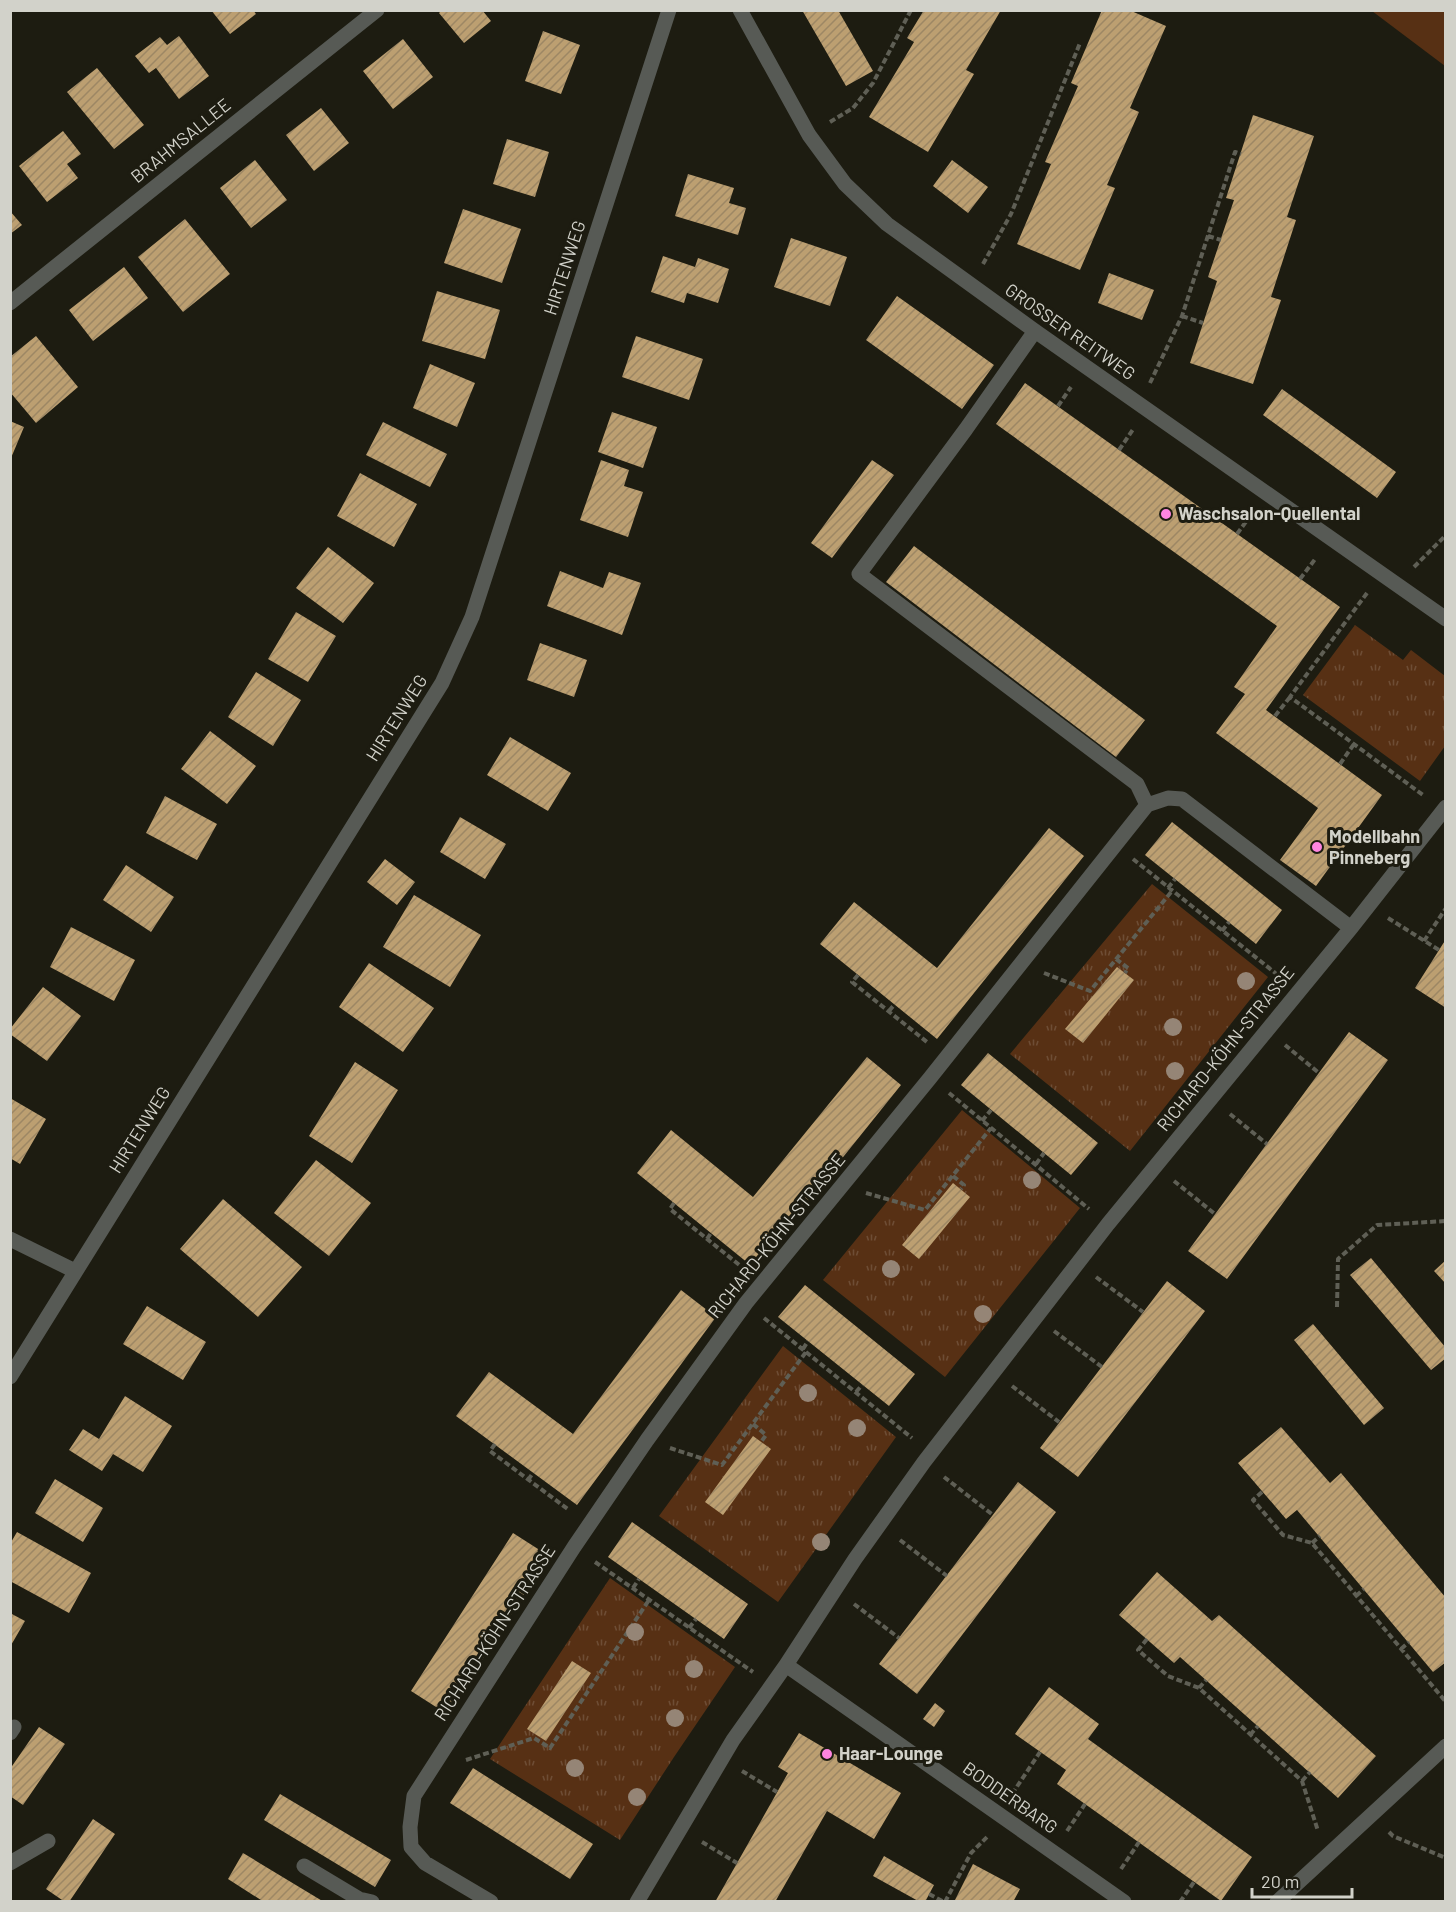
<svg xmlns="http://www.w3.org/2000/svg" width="1456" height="1912" font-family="Barlow,sans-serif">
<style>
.grass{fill:url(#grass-tufts)}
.garden{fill:#573014}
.building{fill:url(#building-hatch)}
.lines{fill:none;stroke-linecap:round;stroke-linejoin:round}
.path{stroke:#5f5f55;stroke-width:4;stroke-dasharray:6 3;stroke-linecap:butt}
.minor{stroke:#575a55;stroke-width:15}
.tree{fill:#958576}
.poi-dot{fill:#fe85e0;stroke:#1d1c11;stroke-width:2}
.labels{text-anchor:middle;stroke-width:6;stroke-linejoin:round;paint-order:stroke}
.street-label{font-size:18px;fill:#d2d2ca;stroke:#1d1c11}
.poi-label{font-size:18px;font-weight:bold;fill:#d2d2ca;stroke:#1d1c11;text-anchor:start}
</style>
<defs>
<pattern id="grass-tufts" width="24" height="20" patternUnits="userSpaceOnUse" patternTransform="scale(1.5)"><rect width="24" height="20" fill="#573014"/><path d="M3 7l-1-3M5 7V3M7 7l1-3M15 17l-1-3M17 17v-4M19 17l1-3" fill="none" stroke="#6e4d35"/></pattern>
<pattern id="building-hatch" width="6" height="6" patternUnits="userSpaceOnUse" patternTransform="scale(1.5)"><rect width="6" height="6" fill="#bc9f71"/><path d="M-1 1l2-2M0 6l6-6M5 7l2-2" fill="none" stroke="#9d8764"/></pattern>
</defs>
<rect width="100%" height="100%" fill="#1d1c11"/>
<path class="grass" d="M1355,625L1403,660L1411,650L1445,676V746L1420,781L1303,695Z
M1152,884L1268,977L1130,1151L1010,1054Z
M962,1110L1080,1208L945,1377L823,1280Z
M783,1346L896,1437L778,1602L659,1516Z
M610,1578L735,1667L674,1757L620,1840L490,1759Z"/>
<path class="garden" d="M1372,11H1445V66Z"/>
<path class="building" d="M211,10H253L256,14L230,34Z
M442,10H482L491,21L464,43L439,13Z
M802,10H838L873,71L846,86Z
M924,10H1001L966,70L974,74L928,152L869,117L914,42L907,38Z
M1102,10H1129L1166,26L1130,108L1139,112L1107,185L1115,188L1080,270L1017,244L1051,164L1045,162L1078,86L1071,83Z
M543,31L580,45L561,94L525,81Z
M179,36L209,76L179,99L156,68L149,73L135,56L160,37L167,45Z
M403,39L433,77L393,109L363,71Z
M97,68L144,125L114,149L67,92Z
M321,108L349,143L314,171L286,135Z
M1253,115L1314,136L1287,217L1296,220L1271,297L1281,300L1253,384L1190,363L1217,281L1208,277L1234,200L1226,198Z
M63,131L81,154L67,164L78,178L47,202L19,166Z
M507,139L549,152L535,197L493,184Z
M255,160L287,200L251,228L220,188Z
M952,160L988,187L968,213L933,186Z
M688,174L734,188L729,203L746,208L738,235L675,216Z
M463,209L521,229L502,283L444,263Z
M10,211L22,225L10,234Z
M185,219L230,274L183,312L138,257Z
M791,238L847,257L830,306L774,287Z
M663,256L695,267L698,258L729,269L718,303L687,293L684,303L651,292Z
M124,267L148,298L93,341L69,310Z
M1109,273L1154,290L1142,320L1098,303Z
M437,291L500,310L485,359L422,341Z
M897,296L994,365L962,409L866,340Z
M36,336L78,387L36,423L10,392V357Z
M636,336L703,359L689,400L622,377Z
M430,364L475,383L457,427L413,408Z
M1025,383L1340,607L1266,710L1382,795L1316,886L1280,860L1318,808L1216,733L1245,694L1234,687L1277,626L996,424Z
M1282,389L1396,472L1377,498L1263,415Z
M612,412L657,427L643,468L598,452Z
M10,421L24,427L11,458H10Z
M383,422L447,454L430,487L366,455Z
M601,460L629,470L624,486L643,492L628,537L580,520Z
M872,460L894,475L832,558L811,543Z
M360,473L417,504L394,547L337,516Z
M914,546L1145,720L1116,757L886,582Z
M328,547L374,583L343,623L296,588Z
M560,571L603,588L609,572L641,583L622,635L547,606Z
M296,612L336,636L308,682L268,659Z
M540,643L587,660L574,697L527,680Z
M256,672L301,700L273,746L228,717Z
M210,731L256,766L227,804L181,769Z
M510,737L571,773L548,811L487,775Z
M165,796L217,824L197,860L146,833Z
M460,817L506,844L485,879L440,852Z
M1172,822L1282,910L1256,944L1145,855Z
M1049,828L1084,856L937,1039L820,944L854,902L937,968Z
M385,859L415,882L397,905L367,882Z
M126,865L174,897L151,932L103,900Z
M414,895L481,935L450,987L383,947Z
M71,927L135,960L114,1001L50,967Z
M1446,939V1008L1415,988Z
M369,963L434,1008L403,1052L339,1007Z
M1117,967L1134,980L1083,1043L1065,1029Z
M43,987L81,1016L47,1061L10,1034V1029Z
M1349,1032L1388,1060L1227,1279L1188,1251Z
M988,1053L1098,1143L1071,1175L961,1085Z
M867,1057L901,1085L754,1268L637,1173L671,1130L753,1197Z
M355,1062L398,1090L352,1163L309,1136Z
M10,1098L46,1119L20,1164L10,1158Z
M316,1160L371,1203L329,1256L274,1213Z
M953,1183L970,1197L919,1259L902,1245Z
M223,1199L302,1267L258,1317L180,1249Z
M1371,1258L1446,1348V1358L1431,1370L1350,1275Z
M1446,1260V1284L1434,1271Z
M1167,1281L1205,1311L1078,1477L1040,1448Z
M805,1285L915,1374L889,1406L778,1317Z
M681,1290L716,1317L577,1505L456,1416L489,1372L573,1434Z
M147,1306L206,1342L183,1380L123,1344Z
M1313,1324L1384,1408L1364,1425L1294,1340Z
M125,1396L172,1426L143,1472L113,1454L102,1471L69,1450L83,1429L99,1439Z
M1281,1427L1330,1483L1341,1473L1446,1598V1662L1433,1672L1297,1510L1286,1519L1238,1463Z
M753,1436L771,1449L723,1515L705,1502Z
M55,1479L103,1508L83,1542L35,1513Z
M1018,1482L1056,1512L917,1694L879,1664Z
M632,1522L748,1604L724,1639L608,1557Z
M17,1532L91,1573L69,1613L10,1581V1544Z
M513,1533L549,1556L447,1714L411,1691Z
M1157,1572L1212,1621L1219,1615L1376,1756L1338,1798L1180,1657L1174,1663L1119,1615Z
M10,1613L25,1621L10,1647Z
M572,1661L591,1673L546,1741L527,1729Z
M1049,1687L1099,1724L1088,1739L1252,1857L1221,1901L1057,1784L1066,1770L1015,1734Z
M935,1703L945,1711L934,1727L923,1719Z
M39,1727L65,1744L23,1805L10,1796V1769Z
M799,1733L901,1793L874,1839L827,1811L775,1902H715L788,1773L778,1767Z
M473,1768L593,1844L570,1879L450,1803Z
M280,1794L391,1860L375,1887L264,1820Z
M93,1819L115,1834L69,1902H65L46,1889Z
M243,1853L324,1902H264L228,1879Z
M884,1856L934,1885L925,1902H920L873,1876Z
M973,1864L1020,1889L1013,1902H954Z"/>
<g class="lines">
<path class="path" d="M830,122L853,108L873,83L911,10
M1208,236L1221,240
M983,264L1011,214L1080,43
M1182,316L1203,323
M1150,383L1182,316L1235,152L1241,154
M1058,406L1071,387
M1119,450L1134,428
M1237,534L1253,512
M1414,567L1446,535
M1300,579L1316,558
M1367,593L1290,697L1423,795
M1275,716L1290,697
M1340,764L1354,744
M1133,859L1279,976
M1168,888L1175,879
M1388,918L1439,950
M1222,931L1229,922
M1424,941L1446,908
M1116,959L1128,968L1125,973
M1044,973L1090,991L1172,891
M858,975L852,982L927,1042
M889,1011L894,1005
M1285,1045L1319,1073
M949,1093L1089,1209
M1230,1114L1267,1144
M982,1121L991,1110
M1036,1164L1044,1153
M953,1176L964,1185L961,1189
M1174,1181L1215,1214
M866,1193L925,1210L991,1128
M674,1203L670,1209L743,1268
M707,1239L711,1233
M1096,1277L1143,1312
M1337,1307L1338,1259L1377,1225L1446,1221
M764,1318L912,1438
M1054,1331L1102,1367
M803,1349L808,1341
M1012,1386L1059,1422
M856,1392L862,1385
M753,1424L766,1435L761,1442
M495,1444L490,1451L569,1510
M670,1448L722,1465L806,1352
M944,1477L993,1515
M528,1480L533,1473
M1262,1492L1253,1500L1283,1535L1312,1543L1446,1702
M900,1540L947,1576
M1312,1543L1320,1536
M595,1562L753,1672
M633,1588L639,1579
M1356,1596L1364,1589
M854,1604L899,1638
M689,1628L696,1619
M1147,1639L1138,1650L1168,1676L1199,1688L1302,1781L1318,1831
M1401,1649L1409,1642
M1199,1688L1206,1680
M1250,1735L1258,1726
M466,1760L534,1738L550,1748L649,1600
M742,1771L777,1792
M1302,1781L1310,1772
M1012,1794L1040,1752
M1067,1831L1085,1804
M1389,1832L1393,1836L1446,1858
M702,1842L737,1863
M1121,1869L1139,1842
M929,1894L944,1902
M945,1902L971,1853L989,1835
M1180,1902L1194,1882"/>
<path class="minor" d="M740,10L809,135L845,184L887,224L1035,331L1446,619
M10,303L377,10
M1035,331L966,429L859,574L1137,784L1147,805
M10,1239L75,1271
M10,1377L442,683L472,617L669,10
M786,1665L1124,1902
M10,1733L14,1727
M10,1863L48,1841
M304,1866L359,1899L372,1902
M491,1902L425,1863L411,1847L410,1827L414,1796L574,1547L647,1440L746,1303L930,1078L1147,805L1168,798L1182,799L1351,928
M637,1902L733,1740L786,1665L855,1559L924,1462L1108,1224L1351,928L1446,807
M1277,1902L1446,1746"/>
</g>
<g class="tree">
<circle cx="1246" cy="981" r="9"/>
<circle cx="1173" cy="1027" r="9"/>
<circle cx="1175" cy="1071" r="9"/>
<circle cx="1032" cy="1180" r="9"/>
<circle cx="891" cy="1269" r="9"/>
<circle cx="983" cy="1314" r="9"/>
<circle cx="808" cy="1393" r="9"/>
<circle cx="857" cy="1428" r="9"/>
<circle cx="821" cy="1542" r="9"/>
<circle cx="635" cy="1632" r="9"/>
<circle cx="694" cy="1669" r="9"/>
<circle cx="675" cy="1718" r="9"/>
<circle cx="575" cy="1768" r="9"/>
<circle cx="637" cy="1797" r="9"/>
</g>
<g class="poi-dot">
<circle cx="1166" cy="514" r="6"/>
<circle cx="1317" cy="847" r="6"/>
<circle cx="827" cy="1754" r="6"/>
</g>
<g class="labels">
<g class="street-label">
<text transform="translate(181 141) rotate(-39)" y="6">BRAHMSALLEE</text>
<text transform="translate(565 268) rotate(-72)" y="6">HIRTENWEG</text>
<text transform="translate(1070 332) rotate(35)" y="6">GROSSER REITWEG</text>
<text transform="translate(397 718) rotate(-58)" y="6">HIRTENWEG</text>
<text transform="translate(1226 1049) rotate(-51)" y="6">RICHARD-KÖHN-STRASSE</text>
<text transform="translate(140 1130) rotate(-58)" y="6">HIRTENWEG</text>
<text transform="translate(777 1236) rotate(-51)" y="6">RICHARD-KÖHN-STRASSE</text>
<text transform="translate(495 1633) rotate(-57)" y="6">RICHARD-KÖHN-STRASSE</text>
<text transform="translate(1010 1798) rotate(35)" y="6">BODDERBARG</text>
</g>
<g class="poi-label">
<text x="1178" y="520">Waschsalon-Quellental</text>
<text x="1329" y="843">Modellbahn<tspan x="1329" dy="21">Pinneberg</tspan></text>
<text x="839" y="1760">Haar-Lounge</text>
</g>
</g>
<rect width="1456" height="1912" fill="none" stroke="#d2d2ca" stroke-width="24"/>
<path d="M1252 1888v9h100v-9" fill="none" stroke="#d2d2ca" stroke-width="3"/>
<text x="1261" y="1888" font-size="18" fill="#d2d2ca" stroke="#1d1c11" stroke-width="4.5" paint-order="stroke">20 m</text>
</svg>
